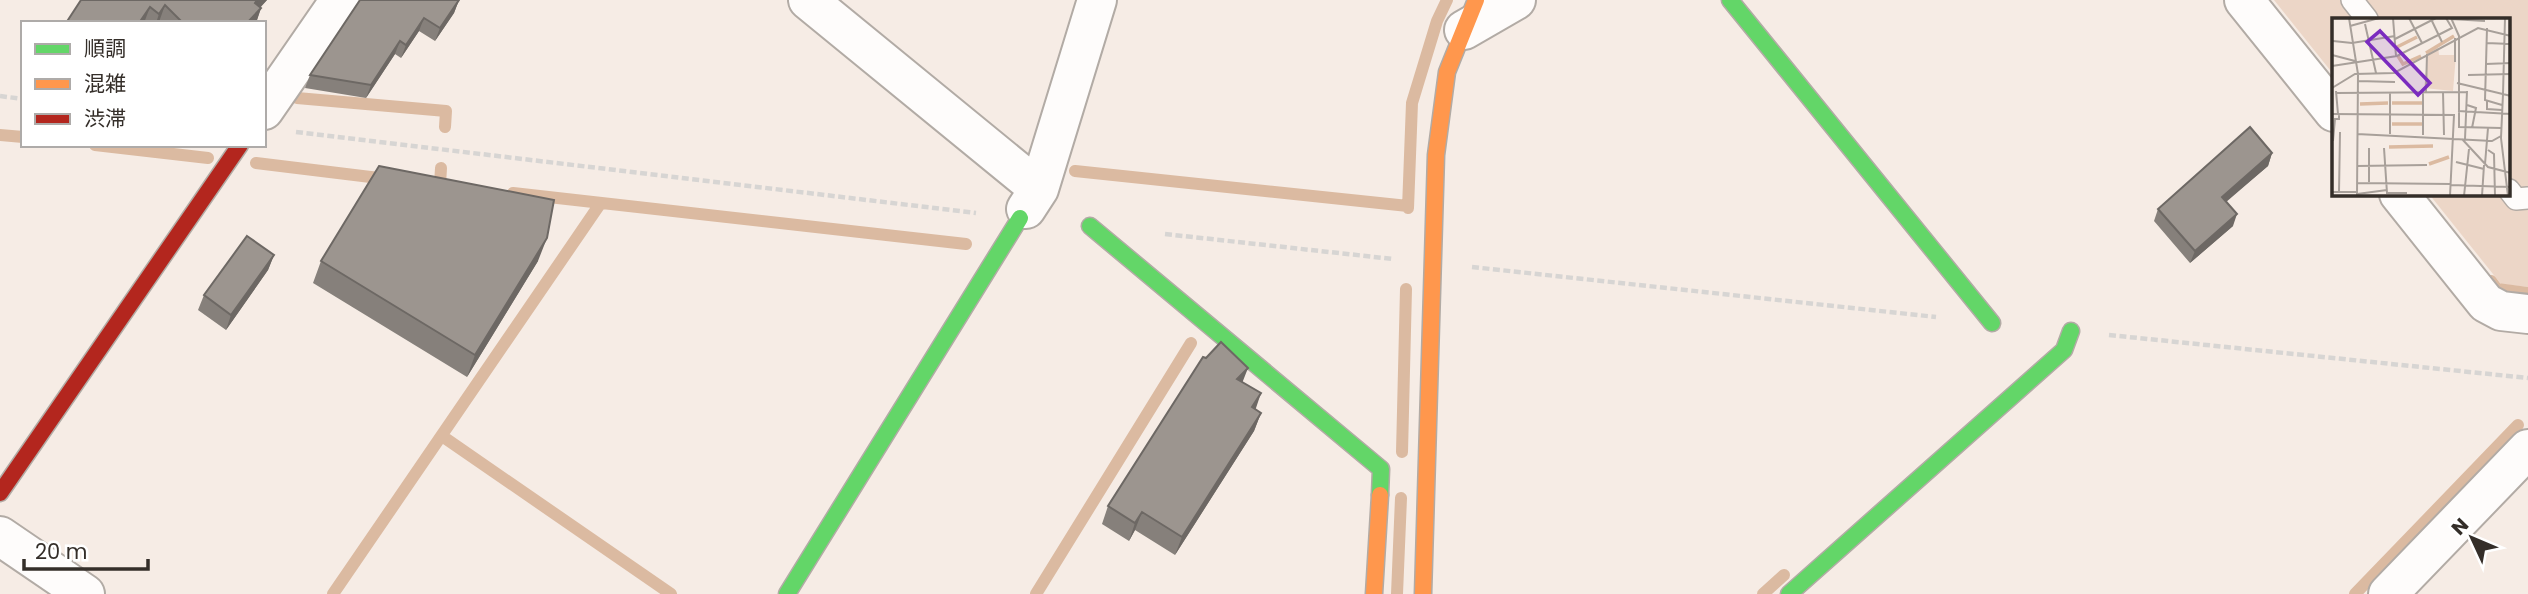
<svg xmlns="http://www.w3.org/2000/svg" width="2528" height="594" font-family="Poppins,'Noto Sans JP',sans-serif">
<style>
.green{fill:#ecd6c7}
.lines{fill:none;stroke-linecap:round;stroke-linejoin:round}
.stream{stroke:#dbbaa1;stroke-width:12}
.lane-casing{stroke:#b2aba5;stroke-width:24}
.street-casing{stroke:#b2aba5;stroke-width:42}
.fast-casing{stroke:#b2aba5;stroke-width:19}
.slow-casing{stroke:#b2aba5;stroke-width:19}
.jam-casing{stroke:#b2aba5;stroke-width:19}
.path{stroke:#d7d5d3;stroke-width:4.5;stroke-dasharray:7 3.5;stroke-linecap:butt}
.lane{stroke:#fefcfb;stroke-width:21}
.street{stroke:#fefcfb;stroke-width:38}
.fast{stroke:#63d668;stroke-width:16}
.slow{stroke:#ff974d;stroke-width:16}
.jam{stroke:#b3261e;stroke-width:16}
.wall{fill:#86807b}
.shaded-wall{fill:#6d6864}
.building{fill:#9c958f;stroke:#6d6864;stroke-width:2}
.inset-river{fill:none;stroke:#dbbaa1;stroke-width:3.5}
.inset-road{fill:none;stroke:#a8a09a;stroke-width:2}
.view{fill:#7b2cbf;fill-opacity:0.15;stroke:#7b2cbf;stroke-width:3.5}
.inset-edge{fill:none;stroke:#342e29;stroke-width:3.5}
</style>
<rect width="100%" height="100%" fill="#f6ece5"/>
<path class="green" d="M2274,0H2528V287L2501,284L2429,194H2509V19H2334V75Z"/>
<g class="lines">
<path class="stream" d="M297,98L446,111L445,127
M0,135L23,137
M95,145L208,158
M256,163L387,179
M1075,171L1408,206
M440,185L441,168
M513,193L966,244
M1408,208L1412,103L1437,21L1447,0
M2491,281L2497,289L2528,293
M442,436L671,594
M1402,452L1406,289
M333,594L600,204
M1036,594L1191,343
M1397,594L1401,498
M1763,594L1784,575
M2355,594L2518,425"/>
<defs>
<path id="lane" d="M2352,0L2367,19
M2509,190L2516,199L2528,198"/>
<path id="street" d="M808,0L1039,189
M2244,0L2334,112
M1464,30L1516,0
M264,110L340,0
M2399,194L2486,303L2501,311L2528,314
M1026,209L1039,189L1097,0
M0,536L85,594
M2388,594L2528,449"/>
<path id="fast" d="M1730,0L1992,323
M1090,226L1381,469L1380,495
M787,594L1020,218
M1789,594L2064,350L2071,331"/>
<path id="slow" d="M1374,594L1380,495
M1423,594L1436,155L1447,72L1476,0"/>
<path id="jam" d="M0,493L240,145"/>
</defs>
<use href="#lane" class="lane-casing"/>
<use href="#street" class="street-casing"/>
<use href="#fast" class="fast-casing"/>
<use href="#slow" class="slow-casing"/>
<use href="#jam" class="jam-casing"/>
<path class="path" d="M0,96L23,99
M296,132L976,213
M1165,234L1393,259
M1472,267L1936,317
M2109,335L2528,378"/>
<use href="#lane" class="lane"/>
<use href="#street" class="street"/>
<use href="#fast" class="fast"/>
<use href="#slow" class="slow"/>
<use href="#jam" class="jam"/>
</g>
<path class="wall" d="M81,0H267L260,8H261L256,23H66Z
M459,0L454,13L435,41L419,31L401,58L395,54L366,98L305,88L310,75Z
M2272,153L2268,166L2226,201L2233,226L2190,263L2154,221L2158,209Z
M274,255L268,270L226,330L198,310L204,295Z
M321,261H538L467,377L313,283Z
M1243,382L1255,409L1261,413L1254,431L1175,555L1135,530L1129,541L1102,524L1108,506Z"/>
<path class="shaded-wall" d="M257,0H267L249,19L255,3Z
M459,0L454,13L435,41L440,28Z
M165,5L159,22L156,23L159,14Z
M150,7L144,23H139Z
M261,8L256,23H247Z
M424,18L419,31L401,58L406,45Z
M400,41L395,54L366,98L371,85Z
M2272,153L2268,166L2218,209L2222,197Z
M2237,214L2233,226L2190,263L2195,251Z
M547,238L538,261L467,377L475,355Z
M274,255L268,270L226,330L231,315Z
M1248,368L1241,386L1237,379Z
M1261,393L1255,411L1252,407Z
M1261,413L1254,431L1175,555L1182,537Z
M1142,512L1135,530L1129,541L1135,523Z"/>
<path class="building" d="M81,0H257L255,3L261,8L247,23H183L165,5L159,14L150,7L139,23H66Z
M360,0H459L440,28L424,18L406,45L400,41L371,85L310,75Z
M2250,127L2272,153L2222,197L2237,214L2195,251L2158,209Z
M379,166L554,200L547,238L475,355L321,261Z
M247,236L274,255L231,315L204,295Z
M1221,342L1248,368L1237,379L1261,393L1252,407L1261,413L1182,537L1142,512L1135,523L1108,506L1203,357L1206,358Z"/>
<g transform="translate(2332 18)">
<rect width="178" height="178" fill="#f6ece5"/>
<path d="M106,28L107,37H124L121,73L92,70L96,35Z" fill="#ecd6c7"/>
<path class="inset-river" d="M65,29L85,19M94,35L122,18M66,38L71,46L89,38M60,85H90M28,86L56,85M60,106H90M57,129L101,128M97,146L117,139"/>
<path class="inset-road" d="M17,0L26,56L25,178M61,0L64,38M77,0L90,25M119,0L127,18V109L169,110M99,1L110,24M119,1L153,3M33,6L44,55M18,8L47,0M155,10L153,82L170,87M123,20V44M63,21L104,0M1,23L20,25L63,18M154,25L179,26M0,37L23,43M154,46L179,45M0,48L65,38L120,10L114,0M136,57L179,56M26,63L63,64M125,65L179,78M0,70L23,56L62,55L146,10L179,18M4,73L6,96M94,74L95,36M111,74L112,117M4,75L135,74M171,76L169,120L176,178M171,76L173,0M155,83V91L170,92M135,87L144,90L140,110M126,93L179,96M0,96L122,97L118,178M25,116L160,123L169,118M58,116V74M91,117V74M130,121L156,149L179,155M133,121L135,73M1,123L3,101H7V96M52,130L55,175H75M156,132L162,136L163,178M124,144L152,151M153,146L156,110M25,148L95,147M37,164V130M25,165L119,166M119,167L178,169M0,174H25M7,174L8,114M25,176L55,172M132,178L137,131M150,178L152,147"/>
<path class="view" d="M48,13L98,65L86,77L35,24Z"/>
<rect width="178" height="178" class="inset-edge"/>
</g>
<rect x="21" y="21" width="245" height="126" fill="#ffffff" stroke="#aeaba9" stroke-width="2"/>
<rect x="35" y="44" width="35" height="10" fill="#63d668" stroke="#aeaba9" stroke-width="2"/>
<text x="84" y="56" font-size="21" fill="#342e29">順調</text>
<rect x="35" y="79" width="35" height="10" fill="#ff974d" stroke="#aeaba9" stroke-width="2"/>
<text x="84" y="91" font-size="21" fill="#342e29">混雑</text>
<rect x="35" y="114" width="35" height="10" fill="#b3261e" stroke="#aeaba9" stroke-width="2"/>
<text x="84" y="126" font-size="21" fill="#342e29">渋滞</text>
<g transform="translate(2472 538) rotate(314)" stroke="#ffffff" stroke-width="5" paint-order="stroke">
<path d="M0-5L12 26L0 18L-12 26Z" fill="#342e29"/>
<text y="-10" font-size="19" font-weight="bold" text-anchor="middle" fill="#342e29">N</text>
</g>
<path d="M24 559v10h124v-10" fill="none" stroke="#342e29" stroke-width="3.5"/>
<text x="35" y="559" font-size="21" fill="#342e29" stroke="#ffffff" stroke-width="5" paint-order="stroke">20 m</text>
</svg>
